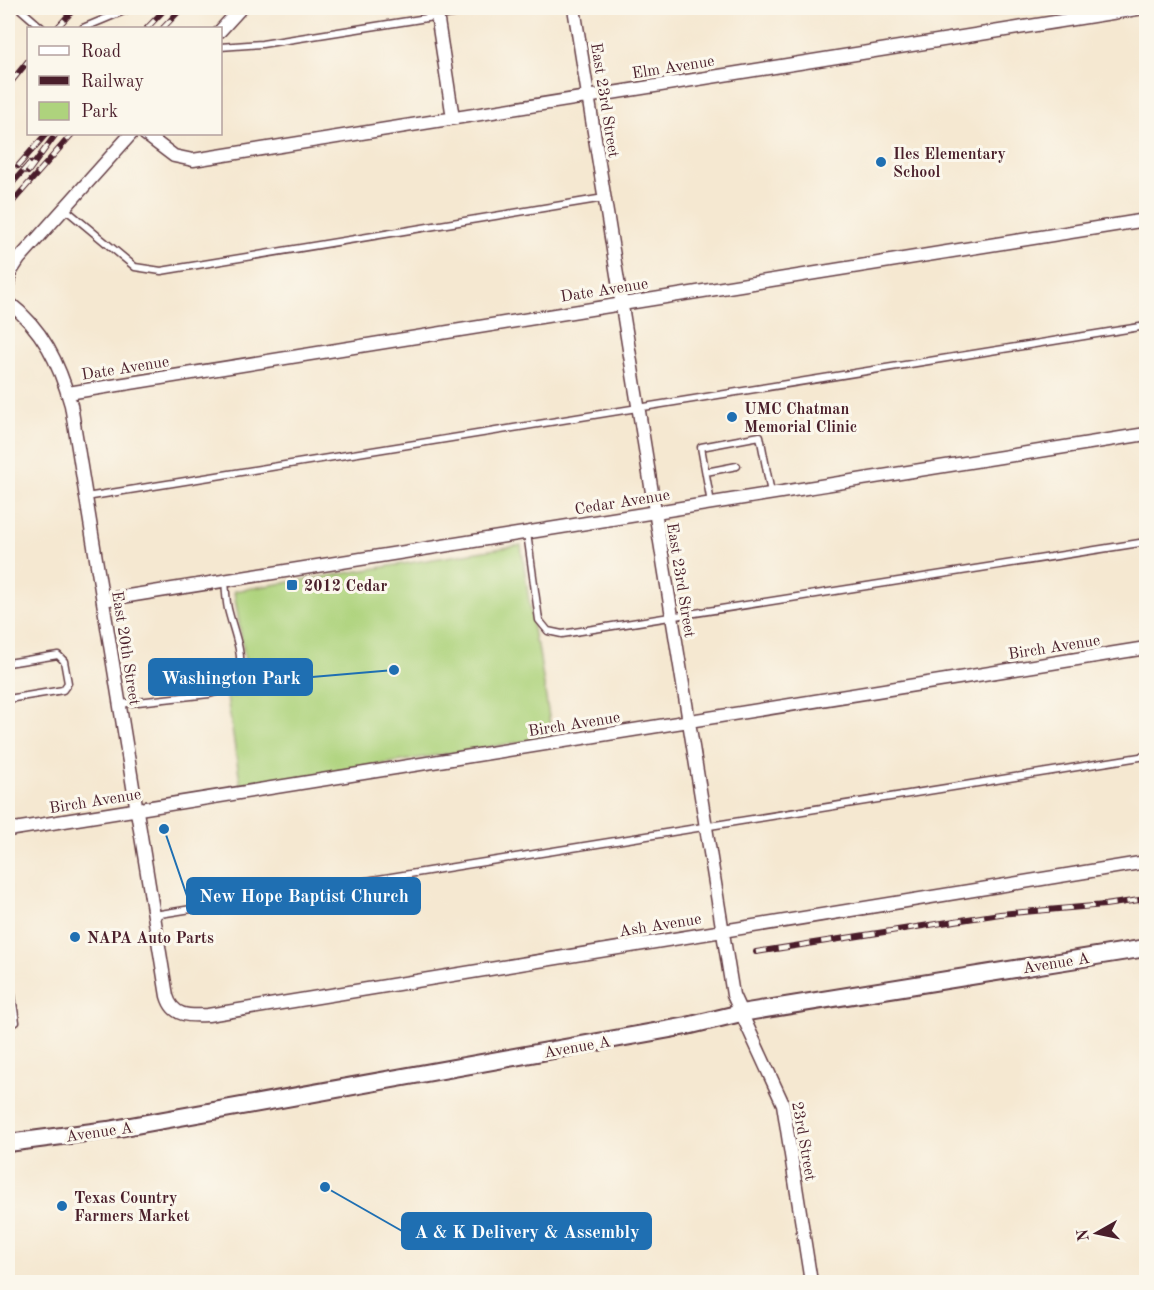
<svg xmlns="http://www.w3.org/2000/svg" width="1154" height="1290" font-family="'Old Standard TT',serif">
<style>
.green{fill:#aed37d;stroke:#7c7954;stroke-width:1.5}
.lines{fill:none;stroke-linecap:round;stroke-linejoin:round}
.lane-casing{stroke:#643d44;stroke-width:9}
.street-casing{stroke:#643d44;stroke-width:15}
.secondary-casing{stroke:#643d44;stroke-width:20}
.lane{stroke:#fff;stroke-width:6}
.street{stroke:#fff;stroke-width:12}
.secondary{stroke:#fff;stroke-width:16}
.rail-casing{stroke:#4a1f2b;stroke-width:6}
.rail{stroke:#fbf7ec;stroke-width:4;stroke-dasharray:11;stroke-linecap:butt}
.poi-dot{fill:#1f6fb2;stroke:#fbf7ec;stroke-width:2}
.labels{text-anchor:middle;stroke-width:6;stroke-linejoin:round;paint-order:stroke}
.street-label{font-size:16px;fill:#4a1f2b;stroke:#fbf7ec}
.poi-label{font-size:16px;font-weight:bold;fill:#4a1f2b;stroke:#fbf7ec;text-anchor:start}
.leader{fill:none;stroke:#1f6fb2;stroke-width:2}
.callout-dot{fill:#1f6fb2;stroke:#fbf7ec;stroke-width:2}
.callout{fill:#1f6fb2;stroke:#1f6fb2;stroke-width:2}
.callout-label{font-size:18px;text-anchor:middle;font-weight:bold;fill:#fff}
</style>
<rect width="100%" height="100%" fill="#fbf7ec"/>
<filter id="ink" filterUnits="userSpaceOnUse"><feTurbulence type="fractalNoise" baseFrequency=".0167" numOctaves="2"/><feDisplacementMap in="SourceGraphic" scale="12" xChannelSelector="R" yChannelSelector="G"/><feConvolveMatrix kernelMatrix="1 2 1 2 8 2 1 2 1" color-interpolation-filters="sRGB"/></filter>
<filter id="wash" filterUnits="userSpaceOnUse"><feTurbulence type="fractalNoise" baseFrequency=".008" numOctaves="4" result="noise"/><feDisplacementMap in="SourceGraphic" scale="24" xChannelSelector="R" yChannelSelector="G"/><feGaussianBlur stdDeviation="1.35" result="paint"/><feColorMatrix in="noise" values="0 0 0 0 0 0 0 0 0 0 0 0 0 0 0 0 0 1.4 0 .05"/><feComposite in="paint" operator="in"/></filter>
<g filter="url(#wash)">
<rect width="100%" height="100%" fill="#f5e8d1"/>
<path class="green" d="M521,545L535,642L538,646L552,737L241,787L227,697L250,693L234,591Z"/>
</g>
<g filter="url(#ink)">
<g class="lines">
<defs>
<path id="lane" d="M19,8L42,28
M83,28L131,8
M220,47L262,44L490,8
M64,208L135,267L161,271L604,198
M706,472L737,466
M86,497L1146,326
M711,503L701,447L760,436L771,493
M527,533L539,620L548,631L562,634L1146,542
M8,663L58,655L64,661L68,683L63,690L8,699
M120,704L209,694C259,683 236,643 228,609C226,600 226,590 225,581
M154,915L1146,756
M8,971L16,1022L8,1024"/>
<path id="street" d="M436,8L453,118
M574,8L733,995L783,1104L811,1282
M220,31L241,8
M145,134L174,156L193,160L1143,8
M8,284L10,273L19,259L131,134
M8,302C43,329 59,363 71,405L167,996C173,1017 189,1016 208,1015L1146,862
M68,393L1146,220
M103,600L1146,434
M8,830L1146,648"/>
<path id="secondary" d="M8,1143L108,1130L687,1026L741,1013L1146,948"/>
</defs>
<use href="#lane" class="lane-casing"/>
<use href="#street" class="street-casing"/>
<use href="#secondary" class="secondary-casing"/>
<use href="#lane" class="lane"/>
<use href="#street" class="street"/>
<use href="#secondary" class="secondary"/>
<defs>
<path id="rail" d="M57,28L75,8
M147,28L166,8
M163,28L182,8
M11,82L28,61
M18,166L46,134
M28,172L56,134
M8,188L30,163
M8,207L72,134
M756,952L1000,914L1105,905L1146,899"/>
</defs>
<use href="#rail" class="rail-casing"/>
<use href="#rail" class="rail"/>
</g>
</g>
<g class="poi-dot">
<circle cx="881" cy="162" r="6"/>
<circle cx="732" cy="417" r="6"/>
<rect x="286" y="579" width="12" height="12" rx="3"/>
<circle cx="75" cy="937" r="6"/>
<circle cx="62" cy="1206" r="6"/>
</g>
<g class="labels">
<g class="street-label">
<text transform="translate(673 66) rotate(-9)" y="6">Elm Avenue</text>
<text transform="translate(606 100) rotate(81)" y="6">East 23rd Street</text>
<text transform="translate(604 289) rotate(-9)" y="6">Date Avenue</text>
<text transform="translate(125 367) rotate(-9)" y="6">Date Avenue</text>
<text transform="translate(622 501) rotate(-9)" y="6">Cedar Avenue</text>
<text transform="translate(682 580) rotate(81)" y="6">East 23rd Street</text>
<text transform="translate(1054 646) rotate(-9)" y="6">Birch Avenue</text>
<text transform="translate(127 648) rotate(81)" y="6">East 20th Street</text>
<text transform="translate(574 723) rotate(-9)" y="6">Birch Avenue</text>
<text transform="translate(95 800) rotate(-9)" y="6">Birch Avenue</text>
<text transform="translate(660 924) rotate(-9)" y="6">Ash Avenue</text>
<text transform="translate(1056 962) rotate(-9)" y="6">Avenue A</text>
<text transform="translate(577 1046) rotate(-10)" y="6">Avenue A</text>
<text transform="translate(99 1131) rotate(-8)" y="6">Avenue A</text>
<text transform="translate(805 1141) rotate(80)" y="6">23rd Street</text>
</g>
<g class="poi-label">
<text x="893" y="159">Iles Elementary<tspan x="893" dy="18">School</tspan></text>
<text x="744" y="414">UMC Chatman<tspan x="744" dy="18">Memorial Clinic</tspan></text>
<text x="304" y="591">2012 Cedar</text>
<text x="87" y="943">NAPA Auto Parts</text>
<text x="74" y="1203">Texas Country<tspan x="74" dy="18">Farmers Market</tspan></text>
</g>
</g>
<path class="leader" d="M394 670L312 677M164 829L187 896M325 1187L402 1231"/>
<g class="callout-dot">
<circle cx="394" cy="670" r="6"/>
<circle cx="164" cy="829" r="6"/>
<circle cx="325" cy="1187" r="6"/>
</g>
<g class="callout">
<rect x="149" y="659" width="163" height="36" rx="6"/>
<rect x="187" y="878" width="233" height="36" rx="6"/>
<rect x="402" y="1213" width="249" height="36" rx="6"/>
</g>
<g class="callout-label">
<text x="231" y="684">Washington Park</text>
<text x="304" y="902">New Hope Baptist Church</text>
<text x="527" y="1238">A &amp; K Delivery &amp; Assembly</text>
</g>
<rect width="1154" height="1290" fill="none" stroke="#fbf7ec" stroke-width="30"/>
<rect x="27" y="27" width="195" height="108" fill="#fbf7ec" stroke="#b4a19f" stroke-width="1.5"/>
<rect x="39" y="46" width="30" height="9" fill="#ffffff" stroke="#b4a19f" stroke-width="1.5"/>
<text x="81" y="57" font-size="18" fill="#4a1f2b">Road</text>
<rect x="39" y="76" width="30" height="9" fill="#4a1f2b" stroke="#b4a19f" stroke-width="1.5"/>
<text x="81" y="87" font-size="18" fill="#4a1f2b">Railway</text>
<rect x="39" y="102" width="30" height="18" fill="#aed37d" stroke="#b4a19f" stroke-width="1.5"/>
<text x="81" y="117" font-size="18" fill="#4a1f2b">Park</text>
<g transform="translate(1097 1233) rotate(261)" stroke="#fbf7ec" stroke-width="4.5" paint-order="stroke">
<path d="M0-4.5L10 22L0 15L-10 22Z" fill="#4a1f2b"/>
<text y="-9" font-size="16" font-weight="bold" text-anchor="middle" fill="#4a1f2b">N</text>
</g>
</svg>
